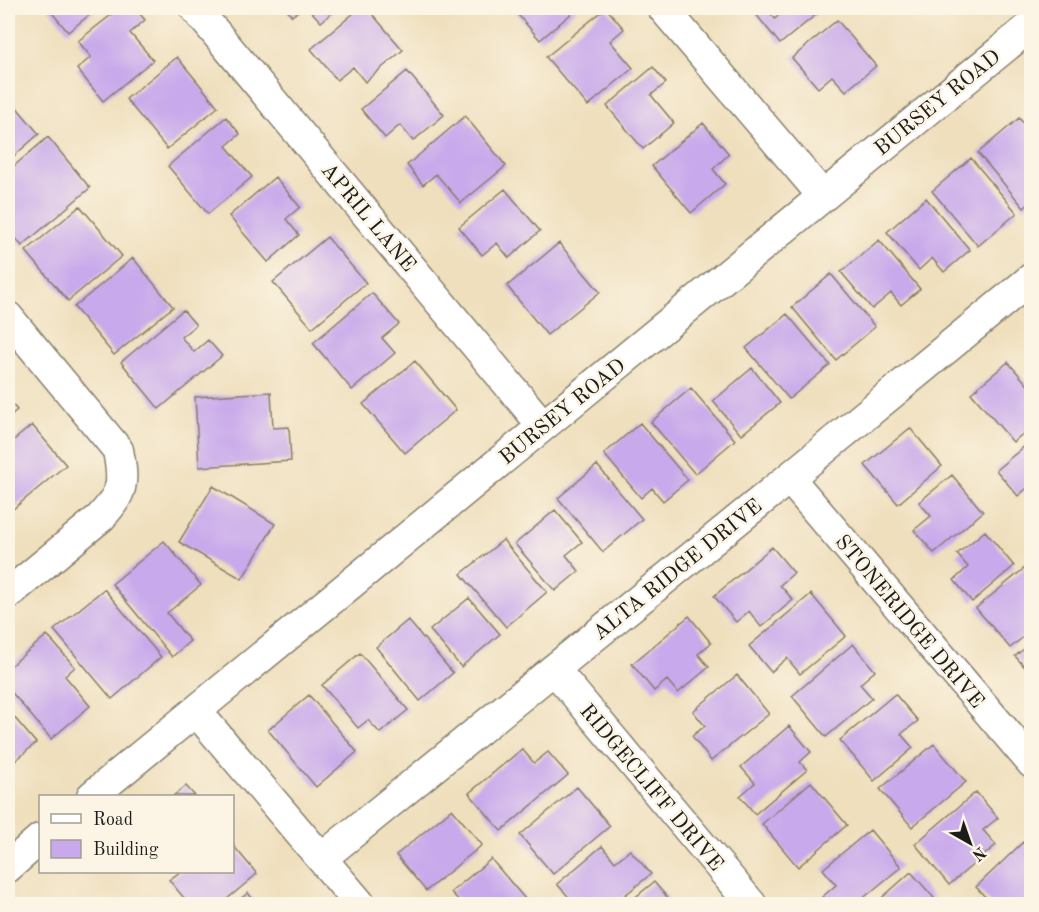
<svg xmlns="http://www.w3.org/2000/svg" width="1039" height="912" font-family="'Old Standard TT',serif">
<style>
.building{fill:#c8a9eb}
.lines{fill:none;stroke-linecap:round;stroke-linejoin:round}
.minor-casing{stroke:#867e6c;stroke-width:33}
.minor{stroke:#fff;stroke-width:30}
.labels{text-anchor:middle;stroke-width:5;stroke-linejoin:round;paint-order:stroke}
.street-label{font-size:21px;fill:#1c1c1c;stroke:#fcf5e5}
</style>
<rect width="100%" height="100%" fill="#fcf5e5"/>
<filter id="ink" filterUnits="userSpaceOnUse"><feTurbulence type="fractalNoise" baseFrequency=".0167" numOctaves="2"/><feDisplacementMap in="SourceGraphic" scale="12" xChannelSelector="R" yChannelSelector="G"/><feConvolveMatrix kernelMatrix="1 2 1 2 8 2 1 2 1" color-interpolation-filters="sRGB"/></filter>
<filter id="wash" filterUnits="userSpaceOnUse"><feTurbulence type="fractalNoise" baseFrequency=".008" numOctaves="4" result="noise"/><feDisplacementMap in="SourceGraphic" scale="24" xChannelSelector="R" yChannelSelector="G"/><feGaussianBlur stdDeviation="1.35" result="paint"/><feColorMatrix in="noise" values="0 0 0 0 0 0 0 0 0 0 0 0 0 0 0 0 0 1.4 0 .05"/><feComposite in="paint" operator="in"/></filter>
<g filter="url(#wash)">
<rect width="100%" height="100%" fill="#efdfbd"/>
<g id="blocks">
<path class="building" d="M48,8H98L68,32Z
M120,8H135L145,20L130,33L153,60L103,101L77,69L91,57L78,41Z
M285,8H302L292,16Z
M308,8H338L321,22Z
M360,8H367L403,50L365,82L353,67L337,80L311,49Z
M512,8H578L540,40Z
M606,8L624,29L610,41L633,68L588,106L546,57Z
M761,8H766L775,19L780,14L775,8H824L780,44L755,13Z
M837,20L876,66L846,91L832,76L818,88L792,58Z
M177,57L218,107L167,149L126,99Z
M653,67L666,83L651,95L674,123L643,149L607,106Z
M407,71L444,115L413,141L400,125L385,138L361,109Z
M8,97L39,134L8,161Z
M465,116L506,166L461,203L436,174L423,185L407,165Z
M226,117L240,134L226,146L252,177L208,214L168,166Z
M1019,118L1032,133V201L1024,208L978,153Z
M703,123L729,154L713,169L725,184L691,213L652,166Z
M48,137L90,188L22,246L8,229V171Z
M971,158L1017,213L978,246L932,191Z
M275,177L300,207L286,219L299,235L268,262L229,216Z
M505,189L540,231L509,258L497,243L482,255L459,227Z
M926,198L970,250L944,272L932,258L919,270L887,232Z
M80,206L122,256L68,301L26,251Z
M327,237L366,283L312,328L273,282Z
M879,240L920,289L901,305L891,293L872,309L841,272Z
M559,243L600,292L547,335L507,286Z
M133,258L173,307L114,355L74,307Z
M831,274L875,327L836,360L792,307Z
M372,293L399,324L382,338L395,353L352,390L313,343Z
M183,310L196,325L181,337L194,352L208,340L222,356L159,409L121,362Z
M787,314L830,365L789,399L746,348Z
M415,361L456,410L405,453L363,404Z
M1008,362L1032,390V426L1013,442L971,393Z
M752,368L780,403L741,435L713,401Z
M691,388L735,440L695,474L651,422Z
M271,392L273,428L289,427L291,461L199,467L195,397Z
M8,399L17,410L8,418Z
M640,423L688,480L663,501L652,488L641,498L604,454Z
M32,425L66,465L12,510L8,505V445Z
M910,428L942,466L898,504L865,465Z
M1032,440V484L1018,496L996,470Z
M597,465L642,519L603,552L558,498Z
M952,475L983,512L934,553L914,530L931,516L919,502Z
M213,486L275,524L242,579L179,542Z
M555,510L582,542L566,555L579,571L555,591L515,544Z
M985,531L1014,566L972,602L954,580L968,567L957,554Z
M503,540L547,592L506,627L461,574Z
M164,541L201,585L167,613L190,641L172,657L112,584Z
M772,547L794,573L780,585L793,600L761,627L749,611L736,622L714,596Z
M1032,562V630L1010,648L976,608Z
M104,589L161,657L112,699L54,630Z
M811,594L846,636L800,674L787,658L771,672L749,646Z
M469,598L500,634L461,667L430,630Z
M689,616L711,643L698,654L709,667L678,693L667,680L654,691L632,664Z
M408,620L453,673L420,701L376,647Z
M47,635L75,667L65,676L90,706L51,739L8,688V668Z
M1032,643V675L1015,656Z
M853,644L875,671L860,684L872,698L826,737L792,696Z
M360,653L408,710L380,733L368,720L358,728L322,685Z
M737,675L769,714L711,761L692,736L705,726L693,711Z
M895,694L918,721L901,734L913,748L874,781L840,740Z
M309,695L357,752L316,787L268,730Z
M8,710L36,743L8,767Z
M789,726L811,752L800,762L807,770L755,814L740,796L755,783L741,767Z
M934,744L966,782L912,827L880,789Z
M522,749L534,763L548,752L568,775L501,831L469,793Z
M811,782L847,825L798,867L762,824Z
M186,786L195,796H173Z
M577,787L610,826L553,874L520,835Z
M976,792L998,818L983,830L996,845L949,885L915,844Z
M452,809L482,845L426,891L396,855Z
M870,830L901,867L856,904H828L822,897L836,885L823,869Z
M1023,842L1032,851V902L1029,904H992L976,887Z
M232,844L257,874L221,904H189L169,880L180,872H232Z
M602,846L615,862L630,850L651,874L614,904H575L557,884Z
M491,859L525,899L519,904H462L451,892Z
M911,872L934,898L927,904H875Z
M654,882L673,904H627Z
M248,893L257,904H234Z"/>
</g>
</g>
<g filter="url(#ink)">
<use href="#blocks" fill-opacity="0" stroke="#867e6c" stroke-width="1.5"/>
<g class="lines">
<defs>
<path id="minor" d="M195,8L543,426
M663,8L823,196
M8,317L118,450C124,483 124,491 101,517L8,594
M789,478L1032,763
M554,669L751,904
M196,711L360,904
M92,796L1032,25
M322,858L789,478L1032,278
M8,867L40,839"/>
</defs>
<use href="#minor" class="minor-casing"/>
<use href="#minor" class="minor"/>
</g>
</g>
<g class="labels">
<g class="street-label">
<text transform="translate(937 102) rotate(-39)" y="7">BURSEY ROAD</text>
<text transform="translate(369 217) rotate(50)" y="7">APRIL LANE</text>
<text transform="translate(562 411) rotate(-39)" y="7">BURSEY ROAD</text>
<text transform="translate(677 569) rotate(-39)" y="7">ALTA RIDGE DRIVE</text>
<text transform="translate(910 621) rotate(50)" y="7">STONERIDGE DRIVE</text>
<text transform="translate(652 787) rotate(50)" y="7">RIDGECLIFF DRIVE</text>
</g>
</g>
<rect width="1039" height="912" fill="none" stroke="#fcf5e5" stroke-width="30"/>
<rect x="39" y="795" width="195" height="78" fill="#fcf5e5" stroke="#a29e95" stroke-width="1.5"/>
<rect x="51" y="814" width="30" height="9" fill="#ffffff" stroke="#a29e95" stroke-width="1.5"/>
<text x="93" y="825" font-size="18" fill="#1c1c1c">Road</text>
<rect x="51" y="840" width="30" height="18" fill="#c8a9eb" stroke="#a29e95" stroke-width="1.5"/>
<text x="93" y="855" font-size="18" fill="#1c1c1c">Building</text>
<g transform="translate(970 843) rotate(140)" stroke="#fcf5e5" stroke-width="4.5" paint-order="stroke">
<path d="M0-4.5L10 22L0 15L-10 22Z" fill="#1c1c1c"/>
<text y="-9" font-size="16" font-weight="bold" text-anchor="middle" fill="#1c1c1c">N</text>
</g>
</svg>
